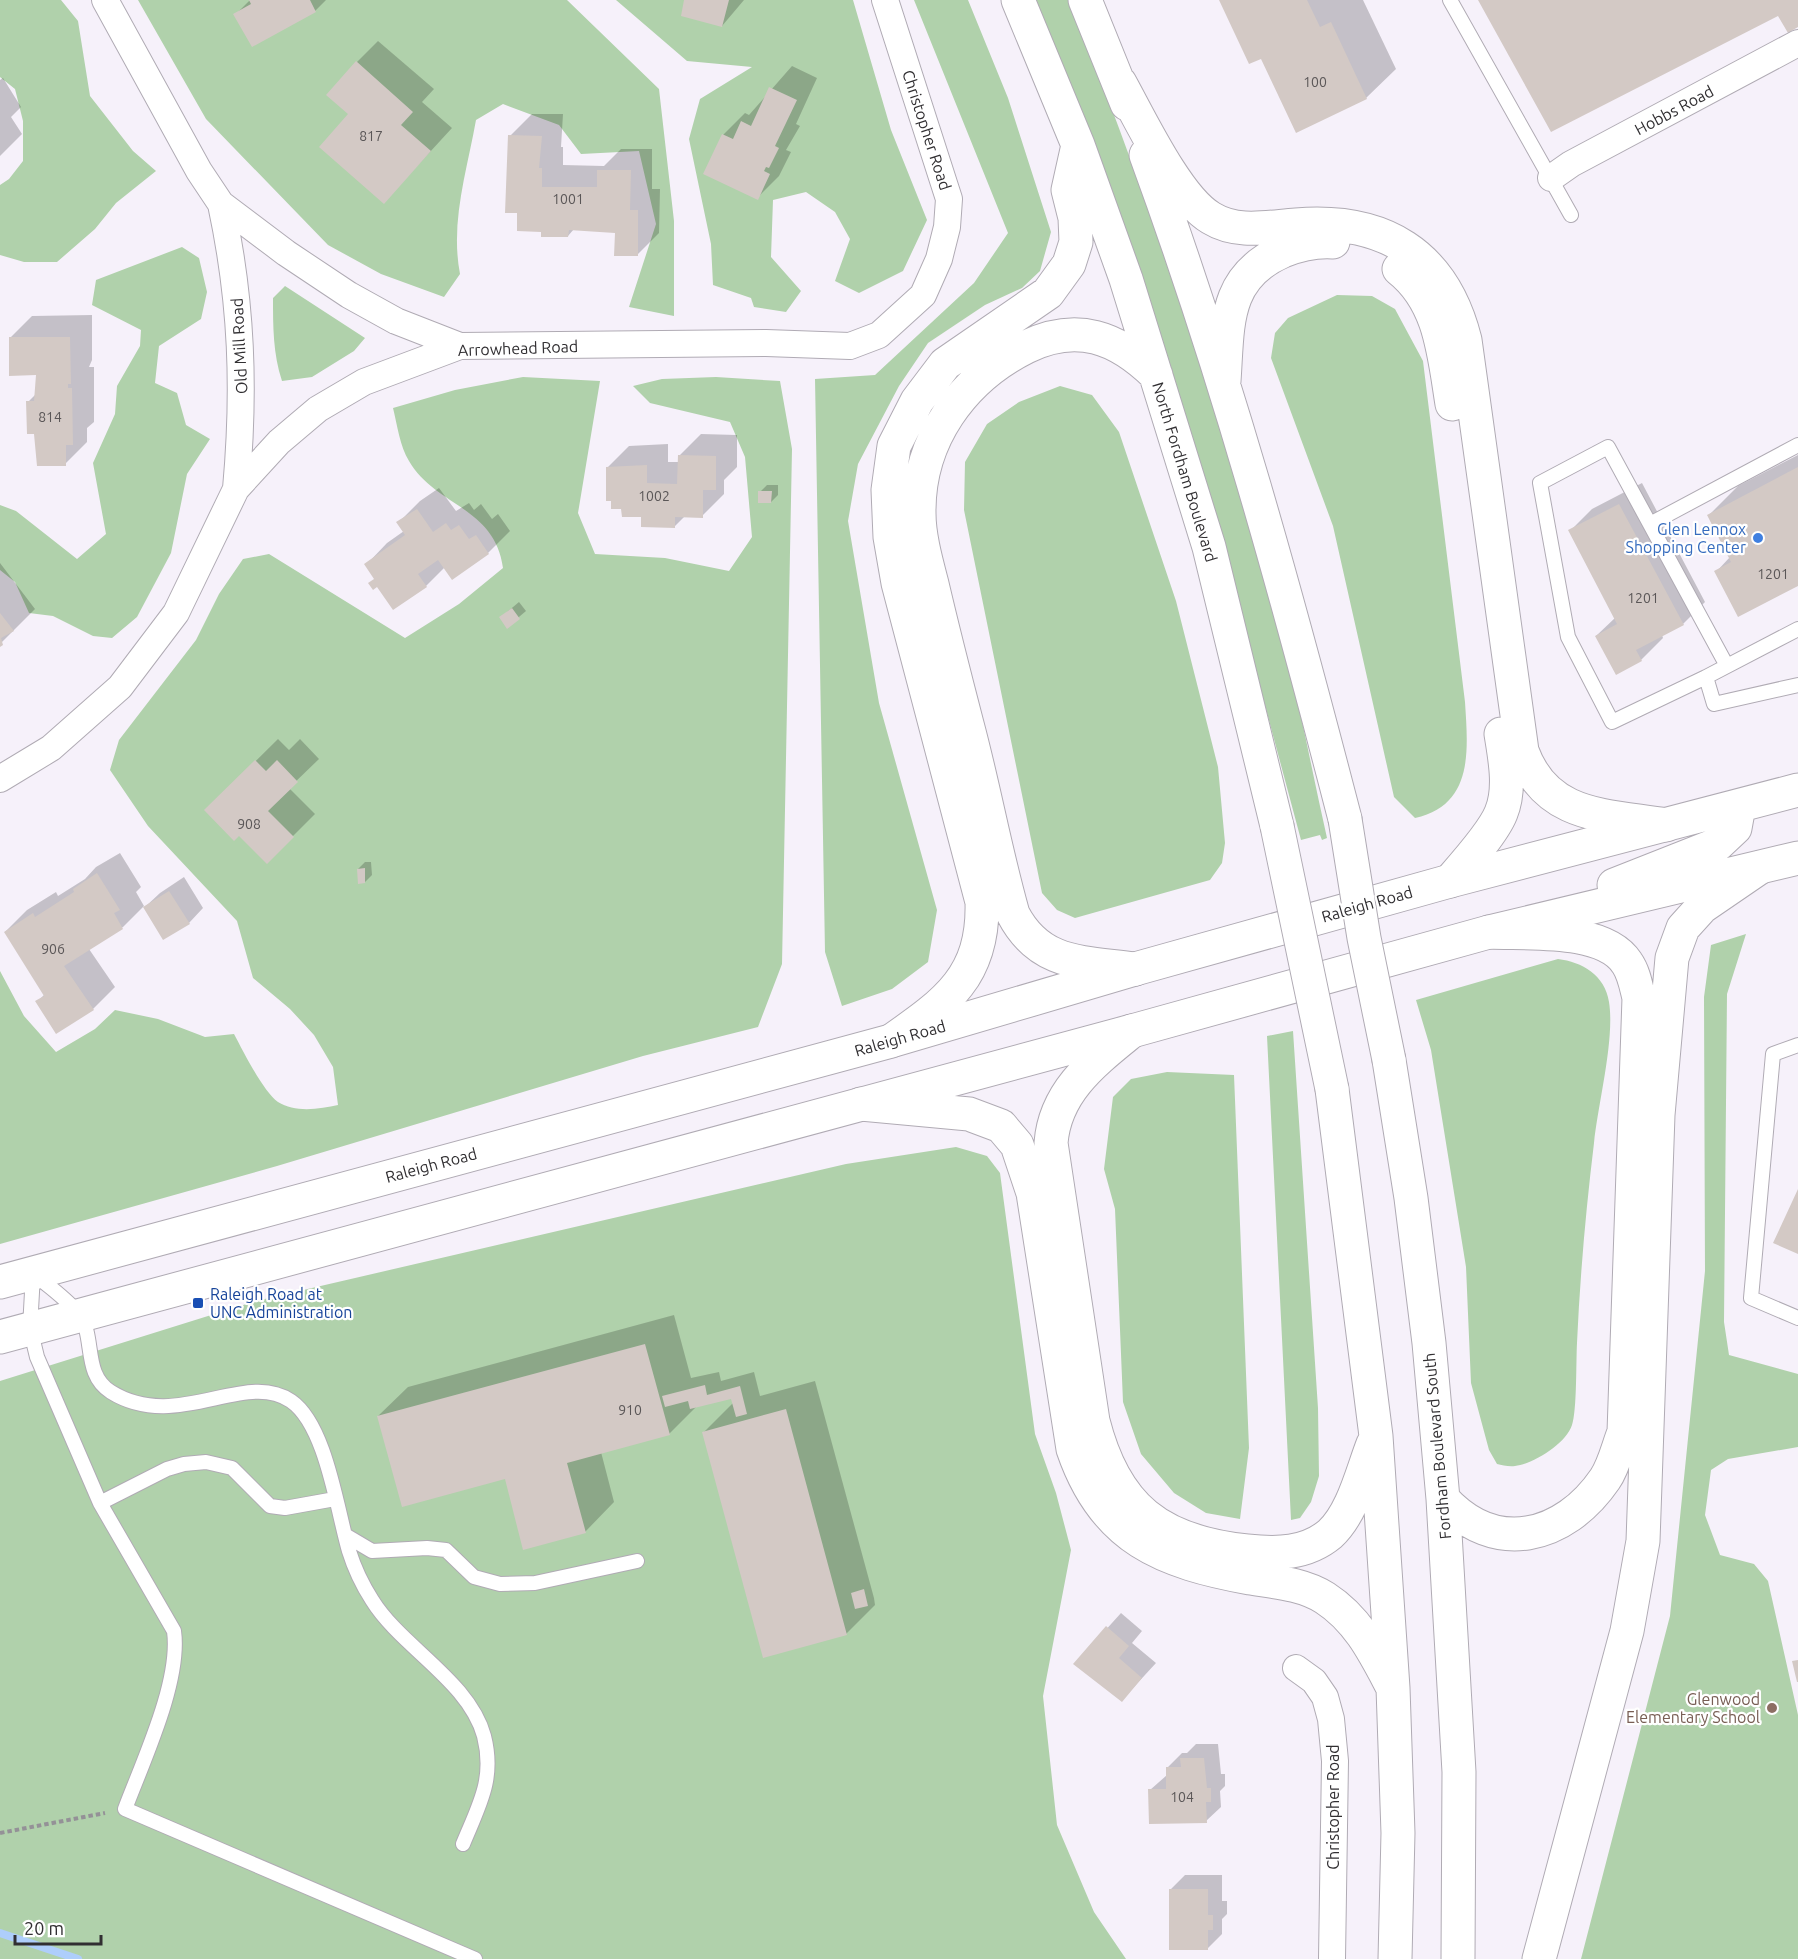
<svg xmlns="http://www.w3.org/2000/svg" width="1798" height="1959" font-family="Ubuntu,sans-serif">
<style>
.green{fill:#b0d1ab}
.shadow{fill:#0003}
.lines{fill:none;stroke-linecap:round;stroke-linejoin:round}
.stream{stroke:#aecefb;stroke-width:8}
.building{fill:#d3c9c5}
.lane-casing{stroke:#b0abb4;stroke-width:16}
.street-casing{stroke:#b0abb4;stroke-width:28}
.secondary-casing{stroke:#b0abb4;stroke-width:35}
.primary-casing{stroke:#b0abb4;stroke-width:35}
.highway-casing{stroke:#b0abb4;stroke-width:35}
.path{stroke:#949197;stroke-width:4;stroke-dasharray:4.5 3;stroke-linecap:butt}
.lane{stroke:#fff;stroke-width:14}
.street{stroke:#fff;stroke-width:26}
.secondary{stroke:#fff;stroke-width:33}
.primary{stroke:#fff;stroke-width:33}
.highway{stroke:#fff;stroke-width:33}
.highway-bridge-casing{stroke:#b0abb4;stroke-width:35;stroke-linecap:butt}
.highway-bridge{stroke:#fff;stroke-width:33}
.shop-dot{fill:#3f7fe0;stroke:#fff;stroke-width:2}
.transit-dot{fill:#1a4fb4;stroke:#fff;stroke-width:2}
.education-dot{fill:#8d6e63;stroke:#fff;stroke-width:2}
.labels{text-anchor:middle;stroke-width:4.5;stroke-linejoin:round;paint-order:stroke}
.number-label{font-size:14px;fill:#5a5657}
.street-label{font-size:16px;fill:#312f32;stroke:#fff}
.shop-label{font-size:16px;fill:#366cbe;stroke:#fff;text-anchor:end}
.transit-label{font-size:16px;fill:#164399;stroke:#fff;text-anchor:start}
.education-label{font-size:16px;fill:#785e54;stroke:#fff;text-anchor:end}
</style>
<rect width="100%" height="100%" fill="#f6f1fa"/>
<path class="green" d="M0,0H61L78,21L90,96L133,151L156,171L116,203L95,229L57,262H24L0,255V185L9,179L23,161V121L15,89L0,77Z
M138,0H567L659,89L674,221V316L629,307L656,224L639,151L581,154L559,125L503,104L476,120C467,171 450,222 460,274L444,297L381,274L328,245L206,119Z
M616,0H853L891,130L927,220L903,271L859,293L835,281L850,239L835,212L806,192L773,200L771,257L801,291L786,312L754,307L751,298L713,285L711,244L689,139L700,99L752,67L687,61Z
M914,0H968L1008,98L1051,232L1040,271L1022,288L985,305L928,343L899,386L858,464L848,521L879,703L937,910L928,962L892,989L842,1006L825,952L815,379L875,375L974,283L1008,233Z
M1035,0H1070C1152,209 1226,422 1283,640C1300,705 1312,772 1327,838L1322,840L1320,835L1301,840L1216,522Z
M182,247L199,258L207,292L201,319L159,346L155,383L177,393L186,425L210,439L187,474L171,553L137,617L112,638L93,636L53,616L29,613L15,582L0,570V505L16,511L77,559L106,534L93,463L115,414L117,386L140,346L141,330L92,305L96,280Z
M285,286L365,338L354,351L312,377L282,381C273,354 273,326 273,298Z
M1337,295L1372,296L1395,309L1423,361L1465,702C1468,750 1474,805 1415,818L1394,797L1333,526L1271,358L1275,333L1288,318Z
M523,377L600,381L578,513L595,554L665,558L729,571L752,537L745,457L730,422L650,403L633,386L662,379L716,377L780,381L792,449L782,964L758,1027L643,1056L277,1166L0,1244V971L24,1016L56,1052L95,1029L115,1010L158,1019L205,1037L234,1034C243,1051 263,1091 278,1102C295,1113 320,1109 338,1105L333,1067L314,1035L290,1009L253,978L237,921L148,826L110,770L119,740L196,640L219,594L243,559L269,554L405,638L459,604L503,568C495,507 435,506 409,461C400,447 397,424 393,408L455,390Z
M1060,386L1092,395L1119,432L1176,601L1218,767L1225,843L1222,863L1210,880L1075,918L1057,910L1042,893L964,510L965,462L987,424L1019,402Z
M1746,934L1727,994L1724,1322L1729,1355L1798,1374V1447L1728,1459L1711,1470L1705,1515L1720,1555L1754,1564L1768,1581L1798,1715V1959H1581L1670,1616L1705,1271L1704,997L1711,945Z
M1558,959C1582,962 1605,975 1609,1002C1615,1039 1598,1104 1594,1143C1586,1209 1580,1276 1577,1343C1576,1361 1577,1411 1572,1425C1566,1444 1533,1464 1515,1466C1509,1467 1502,1465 1497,1464L1489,1450L1471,1383L1466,1267L1431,1050L1416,1000Z
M1293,1031L1318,1408L1319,1476L1311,1502L1300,1518L1291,1520L1267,1036Z
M1167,1072L1234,1075L1249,1448L1240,1519L1206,1513L1174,1493L1141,1454L1123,1402L1115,1209L1104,1169L1113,1097L1131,1079Z
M956,1147L987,1156L1000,1173L1035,1434L1056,1493L1071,1550L1043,1696L1057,1825L1094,1912L1126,1959H0V1381L256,1301L846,1164Z"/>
<path class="shadow" d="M250,0H326L315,11L252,45L235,15Z
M686,0H744L722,26Z
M1221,0H1363L1396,69L1366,98L1261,57Z
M378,41L434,89L422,102L452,128L384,202L350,114L357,62Z
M792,66L817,78L796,124L800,126L786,150L791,152L779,176L757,198L723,135L745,113L749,115Z
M3,78L21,107L11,117L22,134L0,156V80Z
M532,114H563L561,147H563V165L604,166L621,149H652V189H660L659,233L637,255L616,232L574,229L568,236L542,230L519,211L510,136Z
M92,315V360L89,367H94V422L87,428V442L65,464L36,432L28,402L36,394L37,374L10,338L32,316Z
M701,434L737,435V467L724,480V494L702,516H685L675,526L623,508L607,468L629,446L668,444V462H679V456Z
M1798,455V584L1716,572L1730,557L1709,515L1738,486Z
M1642,483L1705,602L1683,624L1662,635L1663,638L1641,660L1596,636L1616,617L1570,531L1592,509Z
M767,485H778V495L771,502L760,492Z
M439,488L456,511L469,503L474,510L481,504L492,519L498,514L510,531L488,553L445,567L426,586L375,578L366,565L387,543L404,531L398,523L420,501Z
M0,563L35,609L0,644Z
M519,602L526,611L507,627L501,617Z
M278,739L289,750L300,739L319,759L289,788L315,814L267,862L239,834L206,810Z
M120,853L141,887L136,892L144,906L123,927L89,949L115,987L93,1009L37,1002L45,994L5,932L27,910L56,892L58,896L85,879L96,867Z
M365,862H371L372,875L365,882L358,869Z
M184,877L203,908L189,923L145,907L160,893Z
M674,1315L691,1378L719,1372L721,1381L754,1372L760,1396L815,1381L874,1598L875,1605L846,1634L704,1432L733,1403L732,1397L697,1406L669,1434L601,1452L614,1502L585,1532L506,1477L378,1416L408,1387Z
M1121,1613L1142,1631L1132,1643L1156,1663L1122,1700L1075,1664Z
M1196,1744H1218L1221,1774H1225V1786L1220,1791L1221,1807L1206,1821L1150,1790L1167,1775V1768L1182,1753H1187Z
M1185,1875H1222V1901H1227V1914L1222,1919V1934L1208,1948L1171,1889Z"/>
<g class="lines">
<path class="stream" d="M0,1933L78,1959"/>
</g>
<path class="building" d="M249,0H310L316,12L252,47L233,14L251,4Z
M684,0H729L722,27L681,16Z
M1219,0H1307L1320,27L1331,22L1367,99L1296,133L1261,59L1249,64Z
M1478,0H1798V27L1788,33L1778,16L1551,132Z
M356,61L413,112L401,125L431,151L384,204L319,147L348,114L326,95Z
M769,87L797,100L775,146L779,148L769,168L766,167L764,171L770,174L758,200L703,174L722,134L733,139L741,121L751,126Z
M508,135L542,136L539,168H542V187H597V170H631L630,210H638V256H614L615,233L569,230L568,237H541V232L517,231V213H505Z
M9,337H70L71,384H68V388H72L73,445H66V466H37L34,434H27L26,401H34L36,375L9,376Z
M678,455L716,456V490H703V518L675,517V528L641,527V517H622L621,509H611V501H606V467L647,465V483L677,484Z
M1798,467V586L1738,617L1714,571L1731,562L1707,515Z
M758,491H772L771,503H758Z
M1619,504L1684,625L1636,650L1642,661L1616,675L1595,636L1617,624L1568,530Z
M417,509L433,532L446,523L451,530L459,525L469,539L476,535L489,554L452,580L438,560L418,574L427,587L393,610L377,587L373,590L368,583L374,579L364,564L405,535L396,522Z
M512,608L520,619L507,629L499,617Z
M0,613L14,631L1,638L3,645L0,647Z
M255,760L266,771L277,760L298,782L268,811L294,837L267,864L239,836L234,841L204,810Z
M365,868V883L358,884L357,869Z
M97,873L120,910L114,913L123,929L64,966L94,1010L56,1034L35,1001L44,996L4,932L33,913L35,917L74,892L73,889Z
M169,891L190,924L163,940L143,907Z
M1798,1189V1254L1773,1243Z
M645,1344L670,1435L567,1463L586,1533L523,1550L505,1479L402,1507L377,1416Z
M705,1385L707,1395L740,1386L747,1414L736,1417L731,1399L690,1409L688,1401L665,1407L662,1396Z
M786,1409L847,1635L763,1658L702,1432Z
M864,1589L868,1606L855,1609L851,1593Z
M1106,1626L1129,1646L1119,1658L1142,1678L1122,1702L1073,1664Z
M1798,1660V1682H1797L1792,1661Z
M1180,1758H1204L1207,1788H1211V1802H1206L1207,1823L1149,1824L1148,1789H1166V1767H1181Z
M1169,1889H1208V1915H1213V1930H1208V1950H1169Z"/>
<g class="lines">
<defs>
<path id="lane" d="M1450,0L1571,215
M1650,524L1798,445
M1798,629L1706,677L1714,704L1798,685
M1706,677L1612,722L1568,637L1540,483L1608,447L1727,666
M1798,1045L1773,1054L1751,1298L1798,1318
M33,1274L30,1328L37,1357L100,1503L174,1631C181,1681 143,1761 125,1809L475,1959
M36,1275C49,1287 68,1300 79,1314C96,1337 82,1374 111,1392C177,1433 245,1369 291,1401C326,1425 337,1510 349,1551C354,1567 363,1586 372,1600C401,1647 469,1681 484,1736C495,1779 479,1805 463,1844
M100,1503L167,1469L184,1464L206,1462L232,1468L270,1506L285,1508L335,1499
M345,1535L372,1551L427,1548L446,1550L474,1577L500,1584L535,1583L637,1561"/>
<path id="street" d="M105,0L199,171L221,204L286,253L349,295L396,321L460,346
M1551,178L1571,164L1798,43
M221,204C242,302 245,390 236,489
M0,779L51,748L120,687L176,613L236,489L279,442L318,409L364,382L460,346L766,343L850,346L879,335L923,295L939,259L947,227L949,199L885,0
M1296,1668L1314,1681L1325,1697L1331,1719L1335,1761L1332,1959"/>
<path id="secondary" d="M0,1282L891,1041L1135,969
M0,1337L1132,1031"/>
<path id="primary" d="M1614,885L1718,844L1735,828L1739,806
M1135,969L1450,881L1798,790
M1132,1031L1489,932L1798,858"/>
<path id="highway" d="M1018,0L1078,145L1126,279L1209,547L1277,826
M1085,0L1127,104
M1120,83C1140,119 1177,198 1211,218C1237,234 1267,227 1296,225C1383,218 1443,253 1465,340L1522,751C1546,818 1605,815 1666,825
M1146,155C1226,373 1287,595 1345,819
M1399,269C1441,302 1444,355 1452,404
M1224,381C1228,325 1223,277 1283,251C1298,245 1317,241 1333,242
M1450,881C1464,865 1493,833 1501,813C1511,789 1505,759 1501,734
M1135,969C1084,962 1040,966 1013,914C995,851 984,787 967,724C955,678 943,631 932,584C926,561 919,536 919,513C918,440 962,379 1026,347C1077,322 1117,337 1156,375
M1132,1031C1094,1062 1055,1091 1051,1143L1093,1421C1115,1508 1160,1542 1247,1551C1277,1554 1306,1554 1330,1534C1353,1513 1362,1472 1373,1444
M891,1041C947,1002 984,976 982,902L898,583L890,537L888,490L894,446L917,401L945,364L1048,293L1069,264L1076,242L1075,218L1068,190L1078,145
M1389,1060L1411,1198L1429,1343L1443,1499L1459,1772L1458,1959
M1332,1089L1376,1436L1393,1688L1398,1833L1395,1959
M861,1104L969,1114L1001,1126L1017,1145L1033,1193L1073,1449C1104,1540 1163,1562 1250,1578C1276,1582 1303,1584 1325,1598C1359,1620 1375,1654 1393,1688
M1443,1499C1495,1556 1564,1539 1605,1479C1614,1466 1618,1447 1624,1432L1639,998C1636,986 1634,973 1627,963C1604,927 1527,934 1489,932
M1539,1959L1627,1631L1643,1541L1658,1115L1672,958L1683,928L1702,907L1759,868"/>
</defs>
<use href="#lane" class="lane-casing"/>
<use href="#street" class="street-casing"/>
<use href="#secondary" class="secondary-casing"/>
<use href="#primary" class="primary-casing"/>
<use href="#highway" class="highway-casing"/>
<path class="path" d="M0,1833L105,1813"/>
<use href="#lane" class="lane"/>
<use href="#street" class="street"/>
<use href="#secondary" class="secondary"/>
<use href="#primary" class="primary"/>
<use href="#highway" class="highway"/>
<defs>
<path id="highway-bridge" d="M1345,819L1364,938L1389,1060
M1277,826L1332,1089"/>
</defs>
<use href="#highway-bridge" class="highway-bridge-casing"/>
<use href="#highway-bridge" class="highway-bridge"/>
</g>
<circle class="shop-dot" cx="1758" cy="538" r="6"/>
<rect class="transit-dot" x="192" y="1297" width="12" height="12" rx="3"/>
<circle class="education-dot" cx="1772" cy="1708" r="6"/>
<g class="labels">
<g class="number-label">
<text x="1315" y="87">100</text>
<text x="371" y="141">817</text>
<text x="568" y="204">1001</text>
<text x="50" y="422">814</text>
<text x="654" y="501">1002</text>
<text x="1773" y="579">1201</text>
<text x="1643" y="603">1201</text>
<text x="249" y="829">908</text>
<text x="53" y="954">906</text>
<text x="630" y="1415">910</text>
<text x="1182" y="1802">104</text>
</g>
<g class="street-label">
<text transform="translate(1674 110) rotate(-28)" y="6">Hobbs Road</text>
<text transform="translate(927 130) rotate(72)" y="6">Christopher Road</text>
<text transform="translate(239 346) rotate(-93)" y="6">Old Mill Road</text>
<text transform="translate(518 348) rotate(-2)" y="6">Arrowhead Road</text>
<text transform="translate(1185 472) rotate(73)" y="6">North Fordham Boulevard</text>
<text transform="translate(1367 904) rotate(-16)" y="6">Raleigh Road</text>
<text transform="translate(900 1038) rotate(-16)" y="6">Raleigh Road</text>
<text transform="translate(431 1165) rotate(-15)" y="6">Raleigh Road</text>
<text transform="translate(1437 1446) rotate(-95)" y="6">Fordham Boulevard South</text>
<text transform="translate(1333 1807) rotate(-90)" y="6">Christopher Road</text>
</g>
<g class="shop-label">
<text x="1746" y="535">Glen Lennox<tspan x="1746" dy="18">Shopping Center</tspan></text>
</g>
<g class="transit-label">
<text x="210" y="1300">Raleigh Road at<tspan x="210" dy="18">UNC Administration</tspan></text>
</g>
<g class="education-label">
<text x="1760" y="1705">Glenwood<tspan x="1760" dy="18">Elementary School</tspan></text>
</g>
</g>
<path d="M15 1935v9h86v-9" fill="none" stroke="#312f32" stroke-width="3"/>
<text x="24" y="1935" font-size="18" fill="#312f32" stroke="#ffffff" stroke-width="4.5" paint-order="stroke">20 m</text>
</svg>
